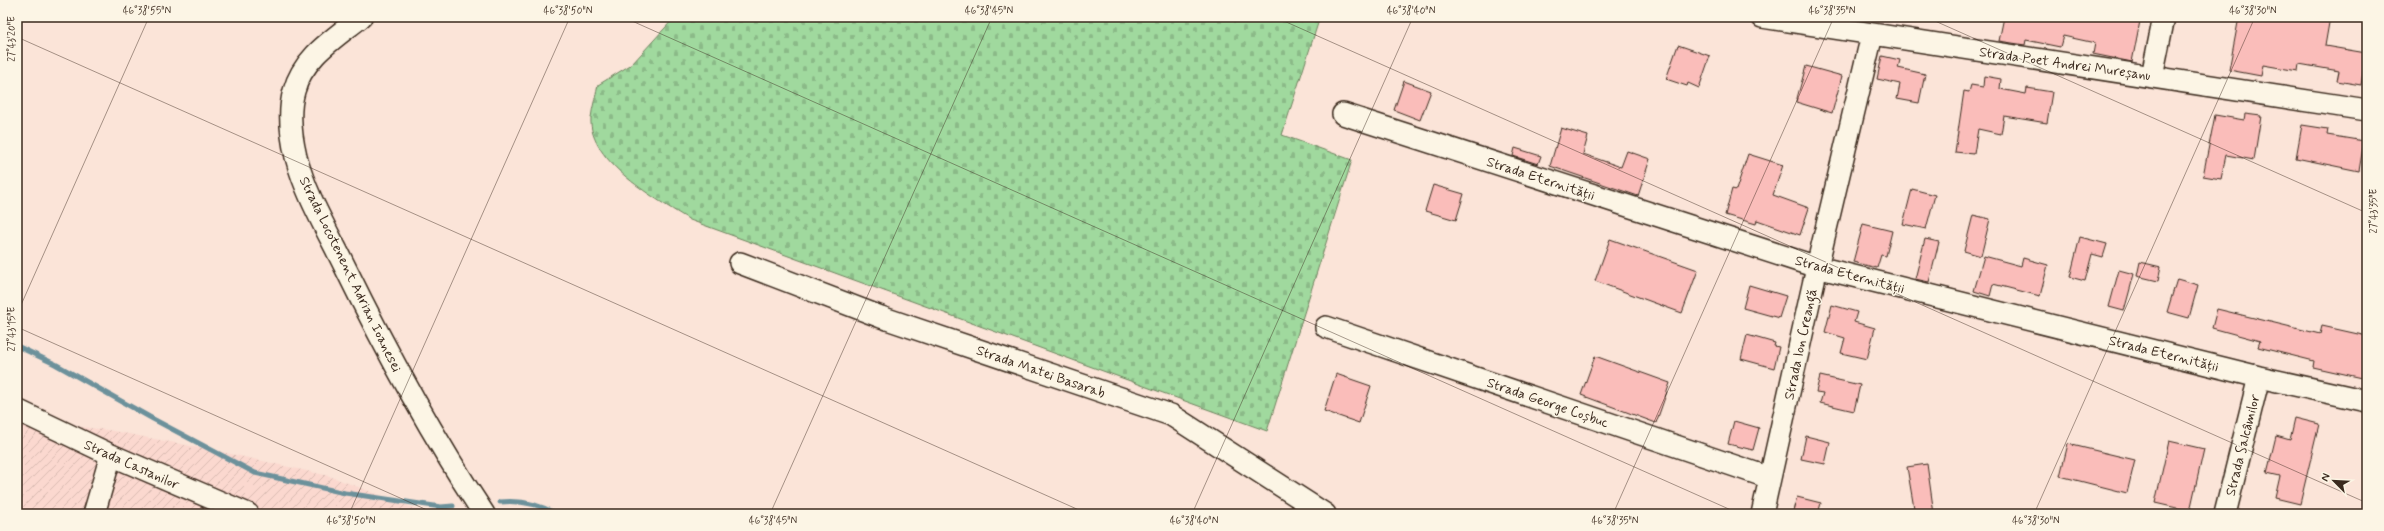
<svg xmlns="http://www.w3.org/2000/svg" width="2384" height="531" font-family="Mynerve,sans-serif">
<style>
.industrial{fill:url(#industrial-furrows)}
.cemetery{fill:url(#cemetery-stones);stroke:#6e825e}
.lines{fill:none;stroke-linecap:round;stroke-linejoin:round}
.stream{stroke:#6c919b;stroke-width:5}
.building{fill:#fabdba;stroke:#3b2a1e}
.minor-casing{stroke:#3b2a1e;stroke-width:24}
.minor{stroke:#fcf5e5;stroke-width:21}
.ticks{fill:none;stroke:#3b2a1e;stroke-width:1;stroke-opacity:0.45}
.labels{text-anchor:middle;stroke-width:3;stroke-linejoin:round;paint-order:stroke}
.street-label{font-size:14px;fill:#3b2a1e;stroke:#fcf5e5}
.neatline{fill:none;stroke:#3b2a1e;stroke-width:1.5}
.ticks-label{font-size:10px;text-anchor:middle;fill:#3b2a1e}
</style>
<defs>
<pattern id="industrial-furrows" width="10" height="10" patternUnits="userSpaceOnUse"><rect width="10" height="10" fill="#fbd8cf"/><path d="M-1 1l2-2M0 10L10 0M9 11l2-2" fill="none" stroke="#d8bab1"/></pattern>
<pattern id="cemetery-stones" width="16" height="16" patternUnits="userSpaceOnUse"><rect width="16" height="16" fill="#a0d99e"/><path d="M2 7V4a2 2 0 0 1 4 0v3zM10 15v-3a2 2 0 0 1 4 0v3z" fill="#8bba88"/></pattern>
</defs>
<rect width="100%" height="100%" fill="#fbe4d8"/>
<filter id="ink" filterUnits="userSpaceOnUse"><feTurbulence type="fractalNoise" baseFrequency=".025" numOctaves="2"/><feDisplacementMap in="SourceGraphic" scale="8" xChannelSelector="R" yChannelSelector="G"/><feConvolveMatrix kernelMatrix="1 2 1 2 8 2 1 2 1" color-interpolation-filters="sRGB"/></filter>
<g filter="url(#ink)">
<path class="industrial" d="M17,411L54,424L108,430L222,452L329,476L430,514H17Z"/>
<path class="cemetery" d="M675,17H1320L1282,135L1352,160L1267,431L690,220C658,200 588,162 591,118C592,107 596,96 598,85L632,64Z"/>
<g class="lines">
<path class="stream" d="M17,346L55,364L153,419L255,473L345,493L441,507L453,506
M500,502C520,500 539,504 556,514"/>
</g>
<path class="building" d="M2004,17H2120L2140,21L2132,62L2093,54L2095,43L2063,36L2060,47L2026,40L2025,45L1999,41Z
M2239,17H2330L2325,46L2366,53L2361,85L2337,81L2339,71L2299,64L2298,71L2263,65L2261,76L2229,70Z
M1678,45L1710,56L1699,88L1688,83L1687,86L1666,79Z
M1882,56L1900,60L1898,68L1925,74L1919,103L1897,99L1900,84L1877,79Z
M1806,66L1842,76L1832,113L1796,102Z
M1984,76L2001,79L2000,89L2026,94L2027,88L2052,92L2047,123L2004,116L2001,134L1978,129L1974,154L1955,152L1964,91L1969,92L1971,85L1983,87Z
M1404,81L1431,91L1420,120L1394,110Z
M2245,114L2261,116L2254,160L2226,155L2221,179L2203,176L2215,115L2244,120Z
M2302,125L2328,129L2327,135L2364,141L2359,171L2296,158Z
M1561,128L1588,136L1583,154L1621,167L1627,151L1650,159L1638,196L1550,166Z
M1515,148L1541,156L1538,164L1513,156Z
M1748,154L1783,165L1773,195L1809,208L1800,235L1757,220L1756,224L1725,215L1732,189L1736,190Z
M1433,185L1464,194L1456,220L1425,211Z
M1912,189L1935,195L1926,229L1903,224Z
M1973,215L1990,219L1981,256L1964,251Z
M1863,224L1892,231L1886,256L1881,255L1877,268L1853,262Z
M2080,237L2107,244L2103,257L2092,254L2085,281L2070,277Z
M1610,239L1698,270L1682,313L1595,281Z
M1925,239L1939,242L1929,282L1915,279Z
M1984,256L2021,266L2023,258L2048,265L2040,296L1993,284L1990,296L1974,291Z
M2140,262L2161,267L2158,281L2137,276Z
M2119,270L2134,274L2124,311L2109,307Z
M2177,279L2198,285L2189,318L2167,312Z
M1749,285L1786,296L1779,318L1743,308Z
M1832,305L1857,312L1854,322L1875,328L1867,359L1841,353L1845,338L1825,332Z
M2217,309L2320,334L2322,326L2367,336V379L2313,367L2314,361L2258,347L2260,341L2212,328Z
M1747,335L1775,343L1774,346L1779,347L1774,368L1741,359Z
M1595,356L1670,383L1656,423L1581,395Z
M1336,374L1371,386L1359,423L1324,411Z
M1820,376L1860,385L1854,411L1820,403L1823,393L1816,392Z
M2295,418L2319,424L2300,504L2275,498L2280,476L2267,473L2276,436L2290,440Z
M1734,421L1759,428L1753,450L1728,444Z
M1806,436L1830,442L1825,464L1801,459Z
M2169,441L2204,449L2190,511L2155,503Z
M2068,444L2135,460L2127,493L2060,476Z
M1927,464L1934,514H1915L1907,467Z
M1797,497L1821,503L1818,514H1792Z"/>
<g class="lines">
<defs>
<path id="minor" d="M361,17C335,38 303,57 294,91C288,112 291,136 296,157C306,195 327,230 344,265C386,351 431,434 484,514
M1762,17L2367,110
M2152,76L2164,17
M1343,114L1817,267L2259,377L2367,401
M740,263L881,317L1171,415L1325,514
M1326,327L1770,478
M17,410L111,455L248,514
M94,514L111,455
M1762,514L1817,267L1872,35
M2225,514L2259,377"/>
</defs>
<use href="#minor" class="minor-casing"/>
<use href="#minor" class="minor"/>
</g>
</g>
<path class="ticks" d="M623,17L1740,514M1275,17L2367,503M1926,17L2367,213M17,37L1088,514M17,314L149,17M17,327L436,514M349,514L570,17M770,514L992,17M1192,514L1413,17M1613,514L1834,17M2034,514L2255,17"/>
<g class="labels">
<g class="street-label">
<text transform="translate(2065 63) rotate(8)" y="5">Strada Poet Andrei Mureșanu</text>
<text transform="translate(1541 178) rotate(18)" y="5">Strada Eternității</text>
<text transform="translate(351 274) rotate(64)" y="5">Strada Locotenent Adrian Ioanesei</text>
<text transform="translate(1850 274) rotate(15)" y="5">Strada Eternității</text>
<text transform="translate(1800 344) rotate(-78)" y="5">Strada Ion Creangă</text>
<text transform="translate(2164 353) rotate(14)" y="5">Strada Eternității</text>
<text transform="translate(1041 371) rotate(19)" y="5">Strada Matei Basarab</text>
<text transform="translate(1548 402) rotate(19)" y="5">Strada George Coșbuc</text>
<text transform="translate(2242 445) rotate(-76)" y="5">Strada Salcâmilor</text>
<text transform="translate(132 464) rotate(24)" y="5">Strada Castanilor</text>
</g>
</g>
<rect width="2384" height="531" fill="none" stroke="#fcf5e5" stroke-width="44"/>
<g transform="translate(2334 481) rotate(294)" stroke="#fcf5e5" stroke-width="3" paint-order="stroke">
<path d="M0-3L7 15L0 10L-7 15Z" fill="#3b2a1e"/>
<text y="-6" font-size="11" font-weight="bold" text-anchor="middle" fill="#3b2a1e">N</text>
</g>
<rect x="22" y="22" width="2340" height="487" class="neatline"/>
<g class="ticks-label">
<text x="147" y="14">46°38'55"N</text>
<text x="568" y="14">46°38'50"N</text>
<text x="989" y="14">46°38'45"N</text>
<text x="1411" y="14">46°38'40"N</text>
<text x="1832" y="14">46°38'35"N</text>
<text x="2253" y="14">46°38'30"N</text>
<text transform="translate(11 39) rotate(-90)" y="4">27°43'20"E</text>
<text transform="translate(2373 211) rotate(-90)" y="4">27°43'35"E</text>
<text transform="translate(11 329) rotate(-90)" y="4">27°43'15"E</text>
<text x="351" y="524">46°38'50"N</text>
<text x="773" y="524">46°38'45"N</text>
<text x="1194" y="524">46°38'40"N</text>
<text x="1615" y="524">46°38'35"N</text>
<text x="2036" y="524">46°38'30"N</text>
</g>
</svg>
